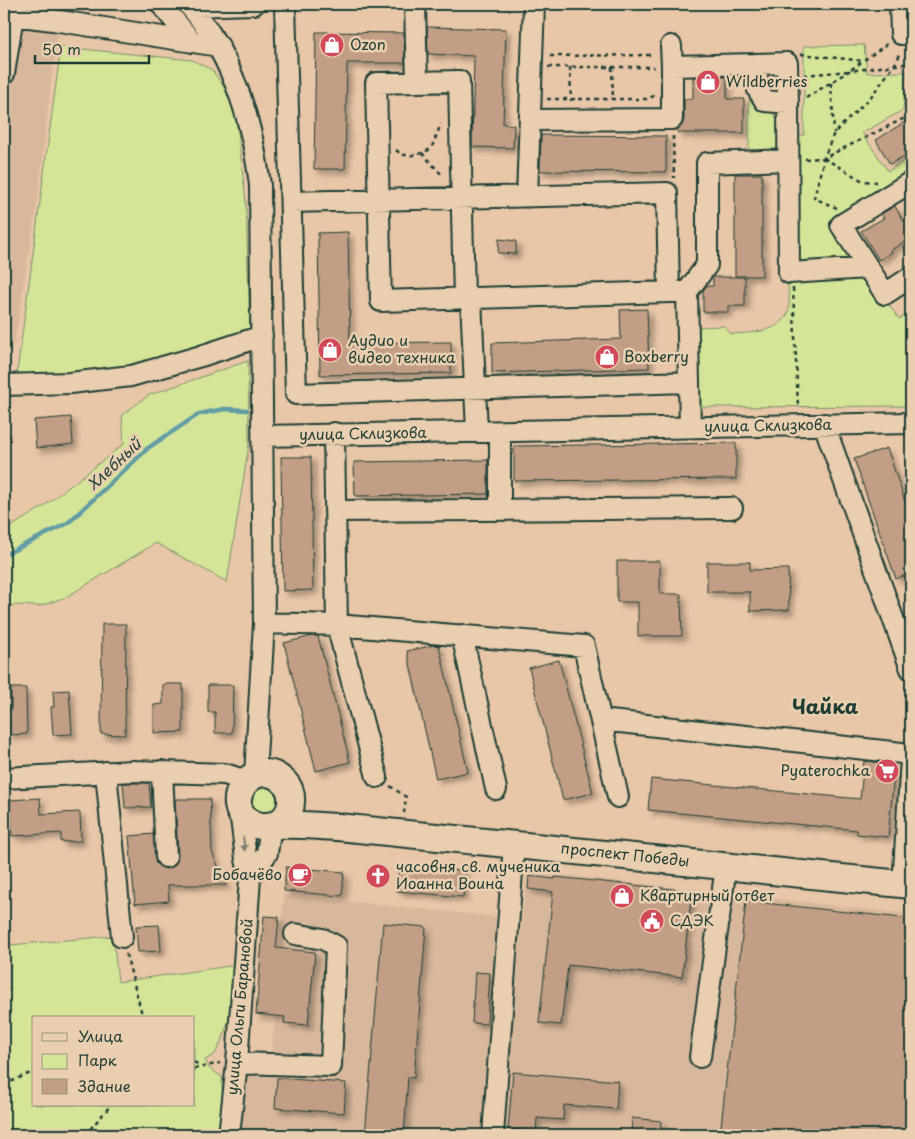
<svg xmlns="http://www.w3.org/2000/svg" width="915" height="1139" font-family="'Playpen Sans',sans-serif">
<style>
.built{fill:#d8b89c}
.green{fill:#d5e598;stroke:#7a9166;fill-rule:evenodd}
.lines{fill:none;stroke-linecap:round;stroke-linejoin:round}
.stream{stroke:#629ca4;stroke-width:4.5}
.building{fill:#c19e85;stroke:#1f3d34;filter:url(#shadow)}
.minor-casing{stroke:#1f3d34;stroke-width:24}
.major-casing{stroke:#1f3d34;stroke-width:30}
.path{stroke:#1f3d34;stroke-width:2.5;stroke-dasharray:4 4;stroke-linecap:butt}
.minor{stroke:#e9ceb0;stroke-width:20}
.major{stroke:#e9ceb0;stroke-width:26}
.oneway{fill:#7a7e6c}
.labels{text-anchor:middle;stroke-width:5;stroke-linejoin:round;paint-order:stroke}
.poi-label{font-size:15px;fill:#1f3d34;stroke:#e9ceb0;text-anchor:start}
.street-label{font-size:15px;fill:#1f3d34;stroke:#e9ceb0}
.water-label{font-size:16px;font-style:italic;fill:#25453d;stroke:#e9ceb0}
.district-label{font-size:20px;font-weight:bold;fill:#1f3d34;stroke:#e9ceb0}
</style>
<defs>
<filter id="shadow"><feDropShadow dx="4.5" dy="4.5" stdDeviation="2.5" flood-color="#0004"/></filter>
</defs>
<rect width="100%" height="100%" fill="#e8c6a8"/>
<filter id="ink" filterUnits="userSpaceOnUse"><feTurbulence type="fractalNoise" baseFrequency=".02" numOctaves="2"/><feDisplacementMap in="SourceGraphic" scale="10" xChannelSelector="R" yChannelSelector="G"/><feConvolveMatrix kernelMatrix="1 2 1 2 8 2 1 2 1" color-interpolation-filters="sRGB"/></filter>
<g filter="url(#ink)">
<path class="built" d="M4,4H65L59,30L51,82L38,198L14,345L4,344Z
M527,871L911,914V1135H501Z
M284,895L499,917L486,1135H237L242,1074L270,1076Z"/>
<path class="green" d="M864,45L867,73L906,72L903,110L862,133L888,171L911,157V177L834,223L858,262L795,263V136L804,135V46Z
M61,47L192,60L212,70L225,88L236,115L246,203L250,333L125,371L16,380Z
M749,100C757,102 764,105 770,110C782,120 783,144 773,154L749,155Z
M866,273L899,319L911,312V406L699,407L695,327L724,326L731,334C749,333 780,333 788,313C791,306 788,286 787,277Z
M248,361L249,444L227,582L156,543L66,597L40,606L15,605L4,607V531L43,507L124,444L122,415L149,395Z
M251 800a13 13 0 1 1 26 0a13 13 0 1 1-26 0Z
M113,936L118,982L237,965L231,1012L223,1038L215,1054L205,1060L209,1068L222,1077L223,1135H4V991L10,990V945ZM34,1018H194V1105H34Z"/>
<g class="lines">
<path class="stream" d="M4,555L68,523L148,448L199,414L225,409L247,410"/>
</g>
<path class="building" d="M427,27L506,29L503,124L514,125L513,148L472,147L474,56L428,54Z
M316,32L404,33L405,63H347L345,169H314Z
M693,77H727V99H744V133H678V129L682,125L684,119V99H693Z
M911,118V152L890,164L876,140Z
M541,135L666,136V172L540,171Z
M735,174H762V276H735Z
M895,206L903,221L911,216V238L891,250L892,252L879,260L861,231L884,218L881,214Z
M348,232L350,343L451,342V373L320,375L318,233Z
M499,239L516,241V254L498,253Z
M713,277H745V306H728V312H703V291L706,286H713Z
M647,309L649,368L492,373V343L621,339L620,310Z
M71,417L73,444L36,448L34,420Z
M736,443V479L514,481V446Z
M887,448L911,519V573L896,579L854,459Z
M281,457H311L313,590L283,591Z
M488,460V494L355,496L354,462Z
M617,561H660V594H681L682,636H638V602H617Z
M707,562H750V570L788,569L789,610L750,611V592H707Z
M102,624H126L125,735L101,734Z
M312,636H318L350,762L316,771L284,643Z
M434,645L439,646L468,772L436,779L407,651Z
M559,660L593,793L563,800L529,668Z
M163,684H183V732L154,733V705L163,704Z
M208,685H233L232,733H215V712H208Z
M11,688H26L27,734L9,735L8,710H11Z
M69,690L72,734L53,735L51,707H54L53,691Z
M864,761L895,764L888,837L857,834V830L648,810L651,779L860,799Z
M123,783H149L151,807L125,808Z
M40,798L41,814L80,812L81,841L61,842V833L12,836L10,800Z
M175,799H210L212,852L226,885H168L169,901L135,904L129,836L153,834L156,863L160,867L166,869L173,867L177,862L178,856Z
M399,866L465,871L463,897L397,891Z
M286,867L344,872L342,896L284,891Z
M529,876L555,879V877L692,891L682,977L568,965L561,1025L539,1023L553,892L528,889Z
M746,901L911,919V1135H720Z
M264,916L279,917L276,948L315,952L308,1025L284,1023L285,1017L256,1014Z
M383,923L426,927L414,1078L408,1077L404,1135H365Z
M159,925L161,951L138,952L136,926Z
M475,972L490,973L487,1024L472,1023Z
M513,1072L618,1081L616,1109L564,1105L563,1120L537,1118L536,1131L508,1129Z
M277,1078L346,1083L344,1113L275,1108Z
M632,1118L661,1121L660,1135H631Z"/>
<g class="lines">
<defs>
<path id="minor" d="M161,4L192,42
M188,4C232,54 252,120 260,185L264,623L255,775
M285,4L296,394L689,382
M415,4L417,82
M900,4L901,34H911
M190,6L254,4
M4,14L53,20L219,46
M671,46L672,66
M756,64L787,63L788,103
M4,74L13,15
M530,120L672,119V66L756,64L758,90L765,101L788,103L789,273L868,268
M911,182L841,225L885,294L911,277
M527,197L534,4
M291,202L667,193L669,292
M464,298L459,81L376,83L381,301L669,292H687
M471,298L477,432
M4,385L70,383L131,376L201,356L262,336
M824,424L911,669
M690,427L687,292L707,265V163L788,160
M500,432V509
M334,433L337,625L377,777
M263,436L911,423
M335,511L732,508
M264,623L337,625L584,646L618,797
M462,635L496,789
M601,720L911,754
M162,771L166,857
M106,772L122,937
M4,778L133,771L225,774L246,781
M250,878L267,853L271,826
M903,885L911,759
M700,1057L726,866
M237,1063L331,1066L336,946L323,939L295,934
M229,1135L237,1063L250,878L246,859L240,810
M493,1135L514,844"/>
<path id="major" d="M274,825C284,821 291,812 291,802C292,794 289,786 283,781C253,753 216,807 254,824C262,828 268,825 276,825C297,824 318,826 338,827L911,885"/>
</defs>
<use href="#minor" class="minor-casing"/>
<use href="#major" class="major-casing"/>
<path class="path" d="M801,54L864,61
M550,56L654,55
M548,67H654
M570,67L571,101
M612,67L613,100
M804,75L849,71L887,44
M831,83L834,133
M806,98L849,71L911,63
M547,99H646L654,96
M673,136L674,178
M396,150C407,160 419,154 431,149L441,124
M422,153L443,176
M824,158L863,181L877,182
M805,159L824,158L911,115
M837,208L814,198L824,158L834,133L870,98L895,64L901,52
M793,288L798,408
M390,786L406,797L404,813
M126,954L143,1018
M194,1062L201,1066
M194,1069L220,1063
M4,1085L28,1074H34
M85,1135L111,1105"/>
<use href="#minor" class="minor"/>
<use href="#major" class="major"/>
</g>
<defs><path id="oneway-solid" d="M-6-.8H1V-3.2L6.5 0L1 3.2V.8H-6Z" transform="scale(1.25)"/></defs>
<use class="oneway" href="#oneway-solid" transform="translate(244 844) rotate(83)"/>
</g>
<defs>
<symbol id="shop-disc" viewBox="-11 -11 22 22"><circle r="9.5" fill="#d1495b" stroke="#e9ceb0"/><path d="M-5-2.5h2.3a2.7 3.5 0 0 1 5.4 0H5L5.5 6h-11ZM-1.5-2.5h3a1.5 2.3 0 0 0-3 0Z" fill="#fff"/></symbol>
<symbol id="supermarket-disc" viewBox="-11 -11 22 22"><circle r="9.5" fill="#d1495b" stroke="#e9ceb0"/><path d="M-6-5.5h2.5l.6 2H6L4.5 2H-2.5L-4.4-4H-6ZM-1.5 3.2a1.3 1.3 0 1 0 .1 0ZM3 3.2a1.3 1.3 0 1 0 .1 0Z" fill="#fff"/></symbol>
<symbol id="cafe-disc" viewBox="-11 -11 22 22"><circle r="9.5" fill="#d1495b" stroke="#e9ceb0"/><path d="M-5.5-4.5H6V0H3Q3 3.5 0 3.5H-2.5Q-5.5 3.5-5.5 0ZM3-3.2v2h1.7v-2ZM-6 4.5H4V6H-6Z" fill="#fff"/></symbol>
<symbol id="church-disc" viewBox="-11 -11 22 22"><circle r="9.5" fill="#d1495b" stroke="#e9ceb0"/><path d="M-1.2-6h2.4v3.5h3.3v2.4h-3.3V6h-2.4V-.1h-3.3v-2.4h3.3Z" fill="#fff"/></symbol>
<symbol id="civic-disc" viewBox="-11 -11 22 22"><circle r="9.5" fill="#d1495b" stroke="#e9ceb0"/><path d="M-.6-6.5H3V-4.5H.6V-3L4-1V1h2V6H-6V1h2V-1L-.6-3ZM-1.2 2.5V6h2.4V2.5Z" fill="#fff"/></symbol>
</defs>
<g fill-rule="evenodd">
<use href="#shop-disc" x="318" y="31" width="28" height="28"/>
<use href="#shop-disc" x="694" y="68" width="28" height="28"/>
<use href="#shop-disc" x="316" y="336" width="28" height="28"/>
<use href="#shop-disc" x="593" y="343" width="28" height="28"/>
<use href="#supermarket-disc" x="873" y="757" width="28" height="28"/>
<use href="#cafe-disc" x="286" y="861" width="28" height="28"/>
<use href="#church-disc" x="364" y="862" width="28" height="28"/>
<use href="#shop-disc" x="608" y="882" width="28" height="28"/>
<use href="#civic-disc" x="638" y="907" width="28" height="28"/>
</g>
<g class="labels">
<g class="poi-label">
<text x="350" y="50">Ozon</text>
<text x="726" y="87">Wildberries</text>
<text x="348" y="346">Аудио и<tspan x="348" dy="17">видео техника</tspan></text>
<text x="624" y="362">Boxberry</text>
<text x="870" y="776" text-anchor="end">Pyaterochka</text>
<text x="396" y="872">часовня св. мученика<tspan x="396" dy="17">Иоанна Воина</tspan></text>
<text x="282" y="880" text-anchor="end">Бобачёво</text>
<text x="640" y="901">Квартирный ответ</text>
<text x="670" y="926">СДЭК</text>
</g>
<g class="street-label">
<text transform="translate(768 426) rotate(-1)" y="5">улица Склизкова</text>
<text transform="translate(363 434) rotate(-1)" y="5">улица Склизкова</text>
<text transform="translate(625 855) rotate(6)" y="5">проспект Победы</text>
<text transform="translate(240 1007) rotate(-85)" y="5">улица Ольги Барановой</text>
</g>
<g class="water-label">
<text transform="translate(114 464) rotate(-43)" y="6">Хлебный</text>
</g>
<g class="district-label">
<text x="825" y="714">Чайка</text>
</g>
</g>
<rect width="915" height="1139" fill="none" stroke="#e9ceb0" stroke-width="20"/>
<rect x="10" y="10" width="895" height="1119" fill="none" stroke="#1f3d34" stroke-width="2" filter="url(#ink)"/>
<rect x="32" y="1016" width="162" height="90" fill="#e9ceb0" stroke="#98947e"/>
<rect x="42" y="1033" width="25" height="8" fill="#e9ceb0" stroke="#98947e"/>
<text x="78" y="1042" font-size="15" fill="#1f3d34">Улица</text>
<rect x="42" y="1054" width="25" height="15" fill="#d5e598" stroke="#98947e"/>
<text x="78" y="1066" font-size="15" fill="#1f3d34">Парк</text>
<rect x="42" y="1079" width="25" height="15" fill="#c19e85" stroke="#98947e"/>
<text x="78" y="1092" font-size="15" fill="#1f3d34">Здание</text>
<path d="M35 55v8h114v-8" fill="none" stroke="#1f3d34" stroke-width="2.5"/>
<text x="42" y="55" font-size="15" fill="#1f3d34" stroke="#e9ceb0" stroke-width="4" paint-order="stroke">50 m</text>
</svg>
